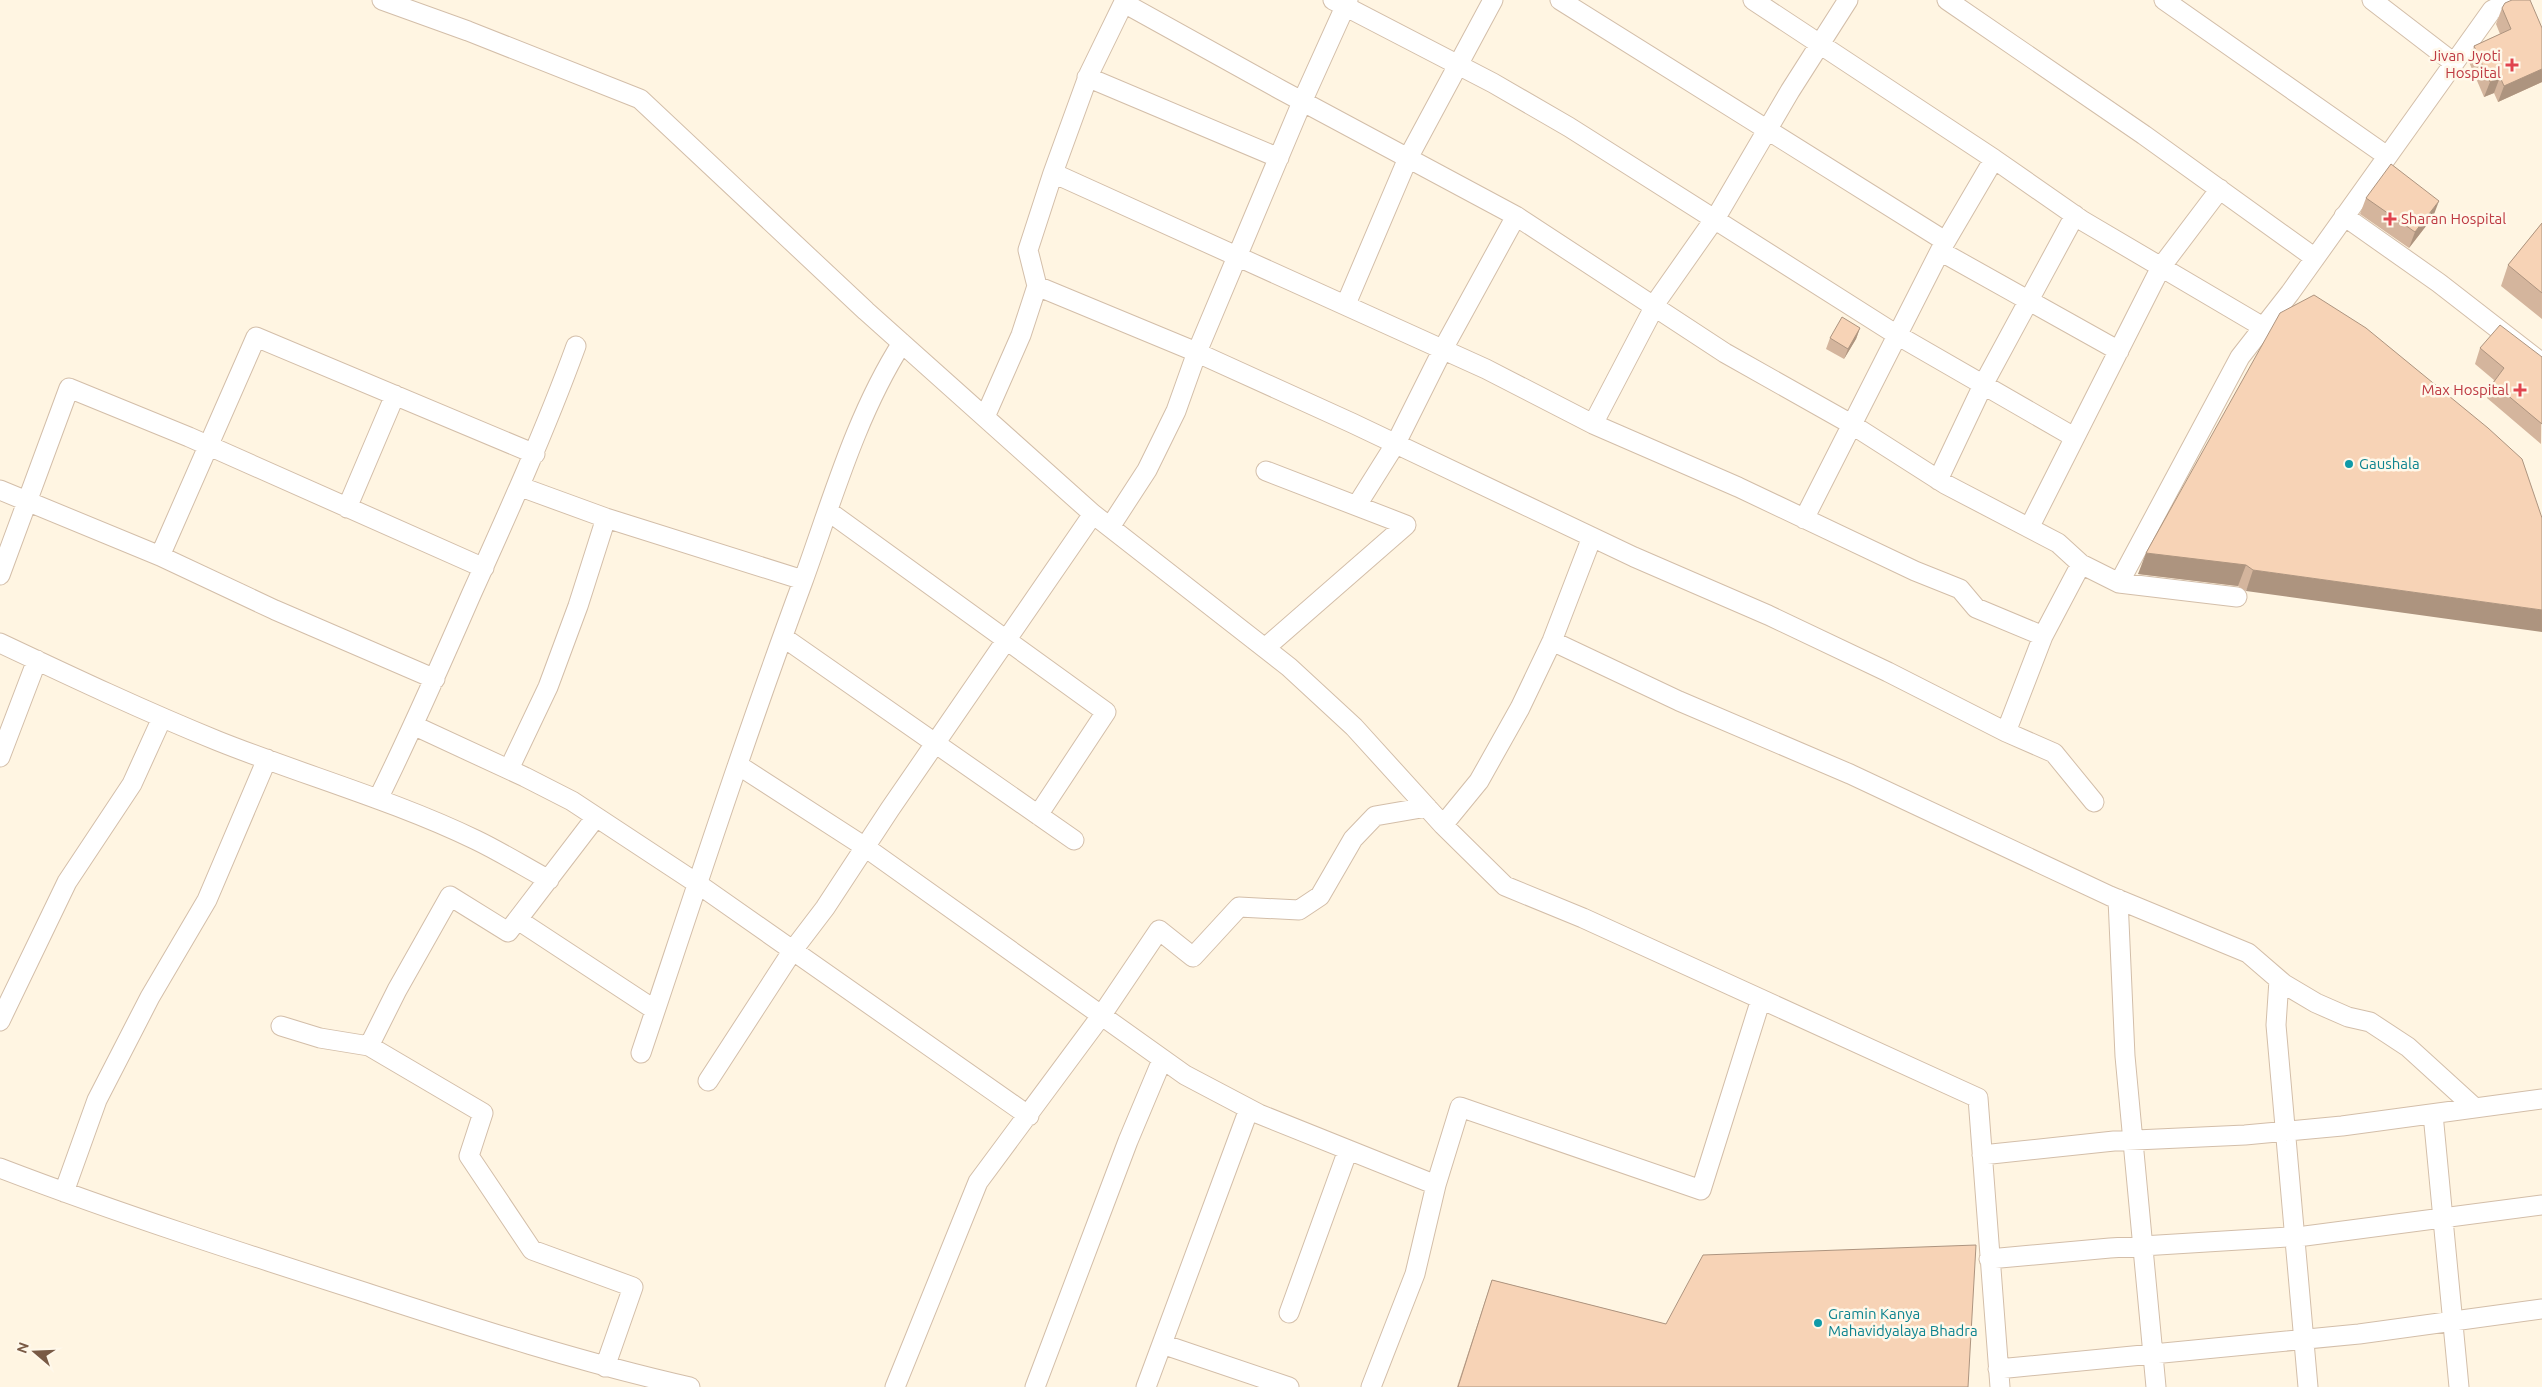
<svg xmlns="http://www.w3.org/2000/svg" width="2542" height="1387" font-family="Ubuntu,sans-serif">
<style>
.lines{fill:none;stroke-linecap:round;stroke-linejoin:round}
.street-casing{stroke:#d3bea9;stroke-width:21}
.street{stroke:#fff;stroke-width:19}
.wall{fill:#d4b59d}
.shaded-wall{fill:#ad947f}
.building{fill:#f7d3b6;stroke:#ad947f}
.health-dot{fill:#e0444e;stroke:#fff8ea;stroke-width:2}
.culture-dot{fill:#0f9aa8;stroke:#fff8ea;stroke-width:2}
.labels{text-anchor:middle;stroke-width:5;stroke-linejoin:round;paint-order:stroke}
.health-label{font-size:15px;fill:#be3a42;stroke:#fff8ea;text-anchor:end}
.culture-label{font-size:15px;fill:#0d838f;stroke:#fff8ea;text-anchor:start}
</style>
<rect width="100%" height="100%" fill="#fff5e2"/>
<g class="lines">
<defs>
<path id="street" d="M382,0L468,31L640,99L866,311L1093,514L1289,667L1354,727L1443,825L1505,886L1583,918L1978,1098L2000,1387
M1333,0L1493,83L1569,127L1897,335L2074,437
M1560,0L1945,241
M1753,0L1994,159L2083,221L2263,327
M1947,0L2144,135L2315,258
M2164,0L2387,156
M2372,0L2454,63
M1124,3L1281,90L1516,216L1725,353L1851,424L1945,484L2058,543L2081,564L2119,583L2237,597
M1087,77L1279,158
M1053,173L1486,369L1593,424L1738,487L1915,571L1960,589L1976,608L2043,636
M2344,216L2439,283L2542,363
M1940,251L2119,351
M1037,286L1189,349L1352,423L1634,557L1768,615L1888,672L2006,732L2054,753L2094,802
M1346,304L1408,158L1493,0
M985,417L1021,335L1037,286L1028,250L1053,173L1089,74L1125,0
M1593,424L1659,298L1718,214L1790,91L1848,0
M1938,480L1983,385L2075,215
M521,487L606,518L803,580
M0,490L160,556L275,610L435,679
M1357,505L1396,443L1443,349L1516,216
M347,508L395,395
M828,511L1106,712L1038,815
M1804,519L1940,251L1994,159
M1110,527L1147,470L1176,411L1197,352L1302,102L1348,0
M2029,528L2161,267L2220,189
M160,556L256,337L535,454
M0,575L69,388L189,437L484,568
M2119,583L2240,357L2290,293L2492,10L2513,0
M783,637L1074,840
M1552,641L1679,701L1850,774L2110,896L2248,953L2284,984L2316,1003L2348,1017L2370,1022L2408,1047L2475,1108
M0,643C72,677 144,711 218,741C303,775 393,800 476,840C501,852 525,867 549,880
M1265,648L1406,525L1266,471
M415,726L525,777L572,801L698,884L1029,1116
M2006,732L2043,636L2081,564
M0,757L37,660
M738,765L865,847L1185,1075L1259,1114L1436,1185
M509,769L548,687L578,606L606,518
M378,799C411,732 441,664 471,595C508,513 545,431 576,346
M1443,825L1479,781L1520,708L1552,641L1592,537
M2118,899L2125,1056L2156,1387
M518,920L655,1010
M2279,980L2276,1025L2308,1387
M0,1021L67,882L132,784L162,718
M281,1026L320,1038L369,1046L397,990L450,896L508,932L596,817
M369,1046L483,1113L469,1156L532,1250L633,1287L605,1367
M641,1053C694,895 745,737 803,581C832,501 856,415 902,343
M708,1081L793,950L825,908L890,809L1093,514
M2433,1114L2459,1387
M1982,1155L2114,1141L2245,1135L2342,1126L2542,1099
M0,1168C120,1214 242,1253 364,1292C472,1327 579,1362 690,1387
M64,1192L97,1100L150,997L207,900L267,759
M1989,1259L2110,1248L2305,1236L2542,1205
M1289,1313L1348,1150
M1162,1344L1289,1387
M1998,1369L2359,1334L2542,1309
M895,1387L978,1182L1101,1016L1159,930L1193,957L1239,907L1299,910L1320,896L1353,839L1375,816L1427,807
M1035,1387L1128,1141L1162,1060
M1146,1387L1249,1109
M1371,1387L1415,1274L1436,1185L1460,1107L1701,1190L1761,999"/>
</defs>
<use href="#street" class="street-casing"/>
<use href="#street" class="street"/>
</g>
<path class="wall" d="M2502,8L2542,28V82L2498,102L2494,93L2484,97L2469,62L2474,46L2500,34L2496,24Z
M2366,198L2433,217L2409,248L2360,214Z
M2542,223V319L2501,286L2508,265Z
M1860,328L1856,339L1844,359L1826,349L1830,338Z
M2366,328L2246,591L2238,586L2138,574Z
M2480,348L2542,357L2541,444L2487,398L2493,383L2494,380L2475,364Z
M1492,1280L1666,1324L1968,1387H1457L1485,1301Z"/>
<path class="shaded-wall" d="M2542,69V82L2498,102L2504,86Z
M2500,77L2494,93L2484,97L2490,82Z
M2439,201L2433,217L2409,248L2415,232Z
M1860,328L1856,339L1844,359L1848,349Z
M2146,553L2246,565L2238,586L2138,574Z
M2253,570L2542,610V632L2246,591Z"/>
<path class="building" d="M2512,0H2530L2542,28V69L2504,86L2500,77L2490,82L2474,46L2511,29L2502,8L2505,3Z
M2391,164L2439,201L2415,232L2366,198Z
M2542,223V293L2508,265Z
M2314,295L2366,328L2488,428L2522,459L2542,518V610L2253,570L2246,565L2146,553L2280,313Z
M1842,317L1860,328L1848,349L1830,338Z
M2500,325L2542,357V424L2493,383L2504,368L2480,348Z
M1976,1245L1968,1387H1458L1492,1280L1666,1324L1703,1255Z"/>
<g class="health-dot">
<path d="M2509.5 57.5h5v5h5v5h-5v5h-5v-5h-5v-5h5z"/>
<path d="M2387.5 211.5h5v5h5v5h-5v5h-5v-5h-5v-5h5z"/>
<path d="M2517.5 382.5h5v5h5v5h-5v5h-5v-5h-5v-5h5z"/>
</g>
<g class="culture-dot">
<circle cx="2349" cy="464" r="5"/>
<circle cx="1818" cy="1323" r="5"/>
</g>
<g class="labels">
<g class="health-label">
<text x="2501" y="61">Jivan Jyoti<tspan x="2501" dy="17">Hospital</tspan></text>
<text x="2401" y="224" text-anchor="start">Sharan Hospital</text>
<text x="2509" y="395">Max Hospital</text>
</g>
<g class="culture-label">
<text x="2359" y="469">Gaushala</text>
<text x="1828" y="1319">Gramin Kanya<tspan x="1828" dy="17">Mahavidyalaya Bhadra</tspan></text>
</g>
</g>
<g transform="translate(35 1352) rotate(289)" stroke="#fff8ea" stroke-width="4" paint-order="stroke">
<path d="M0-4L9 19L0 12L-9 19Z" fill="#795a45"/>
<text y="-8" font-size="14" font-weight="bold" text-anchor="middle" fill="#795a45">N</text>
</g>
</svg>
